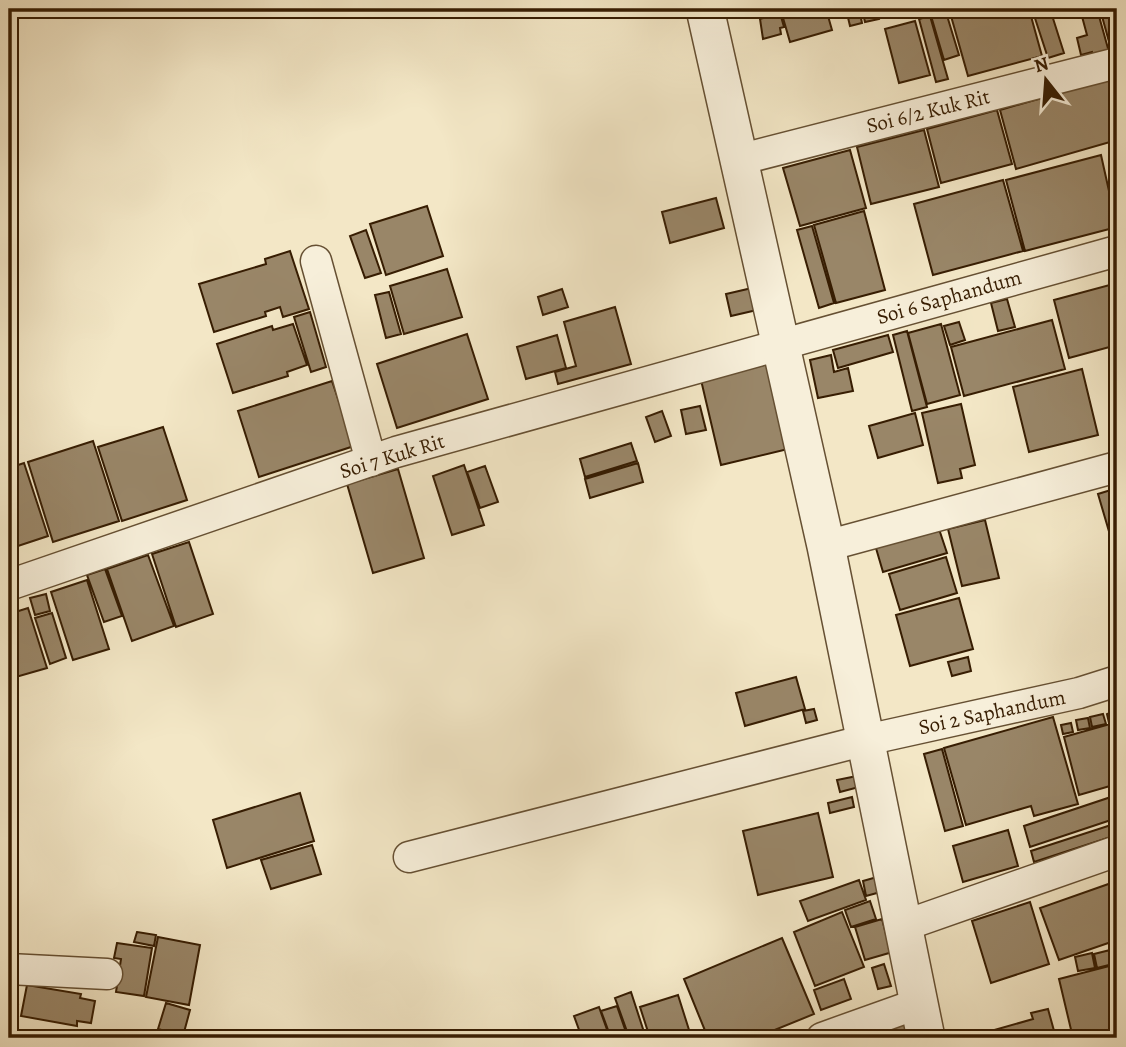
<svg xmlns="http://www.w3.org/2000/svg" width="1126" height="1047" font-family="Alegreya,serif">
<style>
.building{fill:#998668;stroke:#371d02;stroke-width:2}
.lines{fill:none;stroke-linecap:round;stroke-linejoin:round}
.minor-casing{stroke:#665033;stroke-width:33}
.tertiary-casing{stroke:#665033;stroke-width:40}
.minor{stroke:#f7efda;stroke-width:30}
.tertiary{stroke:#f7efda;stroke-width:37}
.labels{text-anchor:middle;stroke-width:5;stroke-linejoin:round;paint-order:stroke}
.street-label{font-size:21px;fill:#371d02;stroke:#f7efda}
</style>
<rect width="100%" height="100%" fill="#f3e7c6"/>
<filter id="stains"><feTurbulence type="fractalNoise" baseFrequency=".00286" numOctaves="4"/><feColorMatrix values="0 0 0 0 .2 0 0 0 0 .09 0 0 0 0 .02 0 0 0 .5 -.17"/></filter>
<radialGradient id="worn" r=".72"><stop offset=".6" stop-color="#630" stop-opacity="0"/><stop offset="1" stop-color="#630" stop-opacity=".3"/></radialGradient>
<path class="building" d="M788,9H826L832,30L790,42L781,11Z
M846,9H859L862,23L850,26Z
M862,9H877L879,19L865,22Z
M929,9H945L959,55L944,60Z
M949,9H1029L1042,56L968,76Z
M1032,9H1050L1064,53L1048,58Z
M1080,9H1097L1109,52L1093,56L1092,52L1081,55L1077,38L1087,35Z
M1100,9H1117V47L1111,49Z
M780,13L784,27L780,28L781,34L763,39L760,19Z
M930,16L948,79L936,82L919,19Z
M915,21L930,75L899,83L885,29Z
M1117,76V140L1016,169L1000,110Z
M997,110L1012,164L941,183L927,129Z
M924,130L939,187L871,204L857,147Z
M850,150L866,208L800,226L783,168Z
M1101,155L1117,227L1025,251L1006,180Z
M1003,180L1023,251L933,275L914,204Z
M716,198L724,228L670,243L662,212Z
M427,206L443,256L386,275L370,224Z
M864,211L885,290L836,303L814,225Z
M812,226L834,303L819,308L797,230Z
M366,230L381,273L365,278L350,236Z
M290,251L309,309L283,317L280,307L265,312L266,316L214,332L199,284L266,264L265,259Z
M447,269L462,317L404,334L390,286Z
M1117,283V345L1069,358L1054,300Z
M752,288L757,310L731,316L726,294Z
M562,289L568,307L543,315L538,297Z
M389,292L401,334L386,338L375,295Z
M1007,299L1015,327L998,331L991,303Z
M615,307L631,364L558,384L555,372L576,366L564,322Z
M310,312L326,367L311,372L294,317Z
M1052,320L1065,369L964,396L951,347Z
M959,322L965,340L950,345L944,326Z
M293,324L307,365L287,372L288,376L233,393L217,344L272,326L273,330Z
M941,324L960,395L927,404L908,333Z
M907,331L927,407L912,411L893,335Z
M467,334L488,399L397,428L377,364Z
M557,335L566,368L526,379L517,347Z
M888,335L893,352L838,368L833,350Z
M831,355L834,372L848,368L853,391L818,398L810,360Z
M768,364L788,449L721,465L701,380Z
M1082,369L1098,435L1029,452L1013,387Z
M332,381L354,446L259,477L238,411Z
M961,404L975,465L960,469L962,478L938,483L922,413Z
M700,406L706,430L686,434L681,410Z
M662,411L671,436L655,442L646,417Z
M915,413L923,445L878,458L869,426Z
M163,427L187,500L122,521L98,447Z
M93,441L119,521L53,542L28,462Z
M631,443L637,461L585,477L580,459Z
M24,463L48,536L15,547L9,526V468Z
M638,463L643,482L590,498L585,479Z
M464,465L484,525L452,535L433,476Z
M485,466L498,502L480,508L467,472Z
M398,469L424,558L373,573L347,484Z
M1117,488V544L1113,545L1098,494Z
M936,520L947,553L883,572L873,538Z
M985,520L999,578L962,586L948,529Z
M189,542L213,614L176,627L152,554Z
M148,555L174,626L132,641L107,569Z
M946,557L957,593L900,610L889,574Z
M105,569L122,616L104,622L87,575Z
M87,580L109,649L73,660L51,592Z
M46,594L50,611L35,615L30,598Z
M959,598L973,649L910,666L896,615Z
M28,608L47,668L9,679V614Z
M52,613L66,658L50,664L35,618Z
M968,657L971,671L952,676L948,662Z
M796,677L805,709L745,726L736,693Z
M814,709L817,720L806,723L803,711Z
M1117,710V720L1109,723L1107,714Z
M1103,714L1106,724L1092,727L1090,717Z
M1053,717L1078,804L1034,816L1031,806L966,825L944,748Z
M1088,718L1090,728L1078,730L1076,720Z
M1117,722V784L1079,795L1064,737Z
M1071,723L1073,732L1063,734L1061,725Z
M942,749L963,826L945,831L924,754Z
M857,776L859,787L840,792L837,780Z
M300,793L314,841L227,868L213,820Z
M1117,795V818L1030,847L1024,826Z
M852,797L854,807L830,813L828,803Z
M818,813L833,877L758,895L743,831Z
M1114,824L1117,835L1034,862L1031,851Z
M1008,830L1018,866L963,882L953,846Z
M312,845L321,874L271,889L261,860Z
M884,875L888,890L866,896L863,881Z
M859,880L866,900L808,921L800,901Z
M1117,881V940L1059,960L1040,908Z
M870,901L876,919L851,927L845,910Z
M1030,902L1049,964L991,983L972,921Z
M842,912L864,967L815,986L794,932Z
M882,919L886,934L903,949L865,960L855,927Z
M137,932L156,935L154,946L134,942Z
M158,937L200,945L189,1005L146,997Z
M782,938L814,1014L755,1038H708L684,979Z
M117,943L152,948L144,996L116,992L121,959L114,958Z
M1110,950L1113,964L1097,968L1094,954Z
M1092,953L1095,968L1078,971L1075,957Z
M884,964L891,986L878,989L872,968Z
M1117,964V1038H1073L1059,979Z
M844,979L851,999L821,1010L814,990Z
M27,985L81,994L80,998L95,1001L91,1023L77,1021V1026L21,1016Z
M631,992L644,1032L629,1037L615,998Z
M678,995L690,1033L672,1038H650L640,1007Z
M166,1003L190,1010L183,1036L158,1029Z
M9,1004L18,1005L14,1038H9Z
M617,1006L627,1035L611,1038L601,1011Z
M599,1007L610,1038H582L574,1016Z
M1048,1009L1056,1038H986L984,1033L1033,1019L1031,1013Z
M903,1014L908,1029L880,1037L875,1022Z
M36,1032L83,1038H35Z
M138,1032L164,1038H136Z"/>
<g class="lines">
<defs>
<path id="minor" d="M738,160L1117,63
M316,261L371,461
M826,546L1117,467
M9,585L396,452L1117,251
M409,857L866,740L1079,693L1117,681
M903,926L1117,851
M9,969L107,974
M822,1038L917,1004"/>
<path id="tertiary" d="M705,9L826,546L926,1038"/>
</defs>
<use href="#minor" class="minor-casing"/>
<use href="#tertiary" class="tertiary-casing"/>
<use href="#minor" class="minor"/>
<use href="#tertiary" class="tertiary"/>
</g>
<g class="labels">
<g class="street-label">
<text transform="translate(928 111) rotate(-14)" y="7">Soi 6/2 Kuk Rit</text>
<text transform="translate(949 297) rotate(-16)" y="7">Soi 6 Saphandum</text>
<text transform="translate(392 456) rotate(-17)" y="7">Soi 7 Kuk Rit</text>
<text transform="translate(992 712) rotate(-12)" y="7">Soi 2 Saphandum</text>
</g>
</g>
<rect width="1126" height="1047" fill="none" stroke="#f3e7c6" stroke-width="35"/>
<rect x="10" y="10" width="1105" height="1026" fill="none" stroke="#371d02" stroke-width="3.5"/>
<rect x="18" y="18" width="1091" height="1012" fill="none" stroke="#371d02" stroke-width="2"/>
<g transform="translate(1046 80) rotate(343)" stroke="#f7efda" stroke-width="5" paint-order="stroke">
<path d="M0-5L12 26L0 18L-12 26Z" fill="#371d02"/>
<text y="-10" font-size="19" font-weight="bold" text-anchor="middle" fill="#371d02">N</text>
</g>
<rect width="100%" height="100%" filter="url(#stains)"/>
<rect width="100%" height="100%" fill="url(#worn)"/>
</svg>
